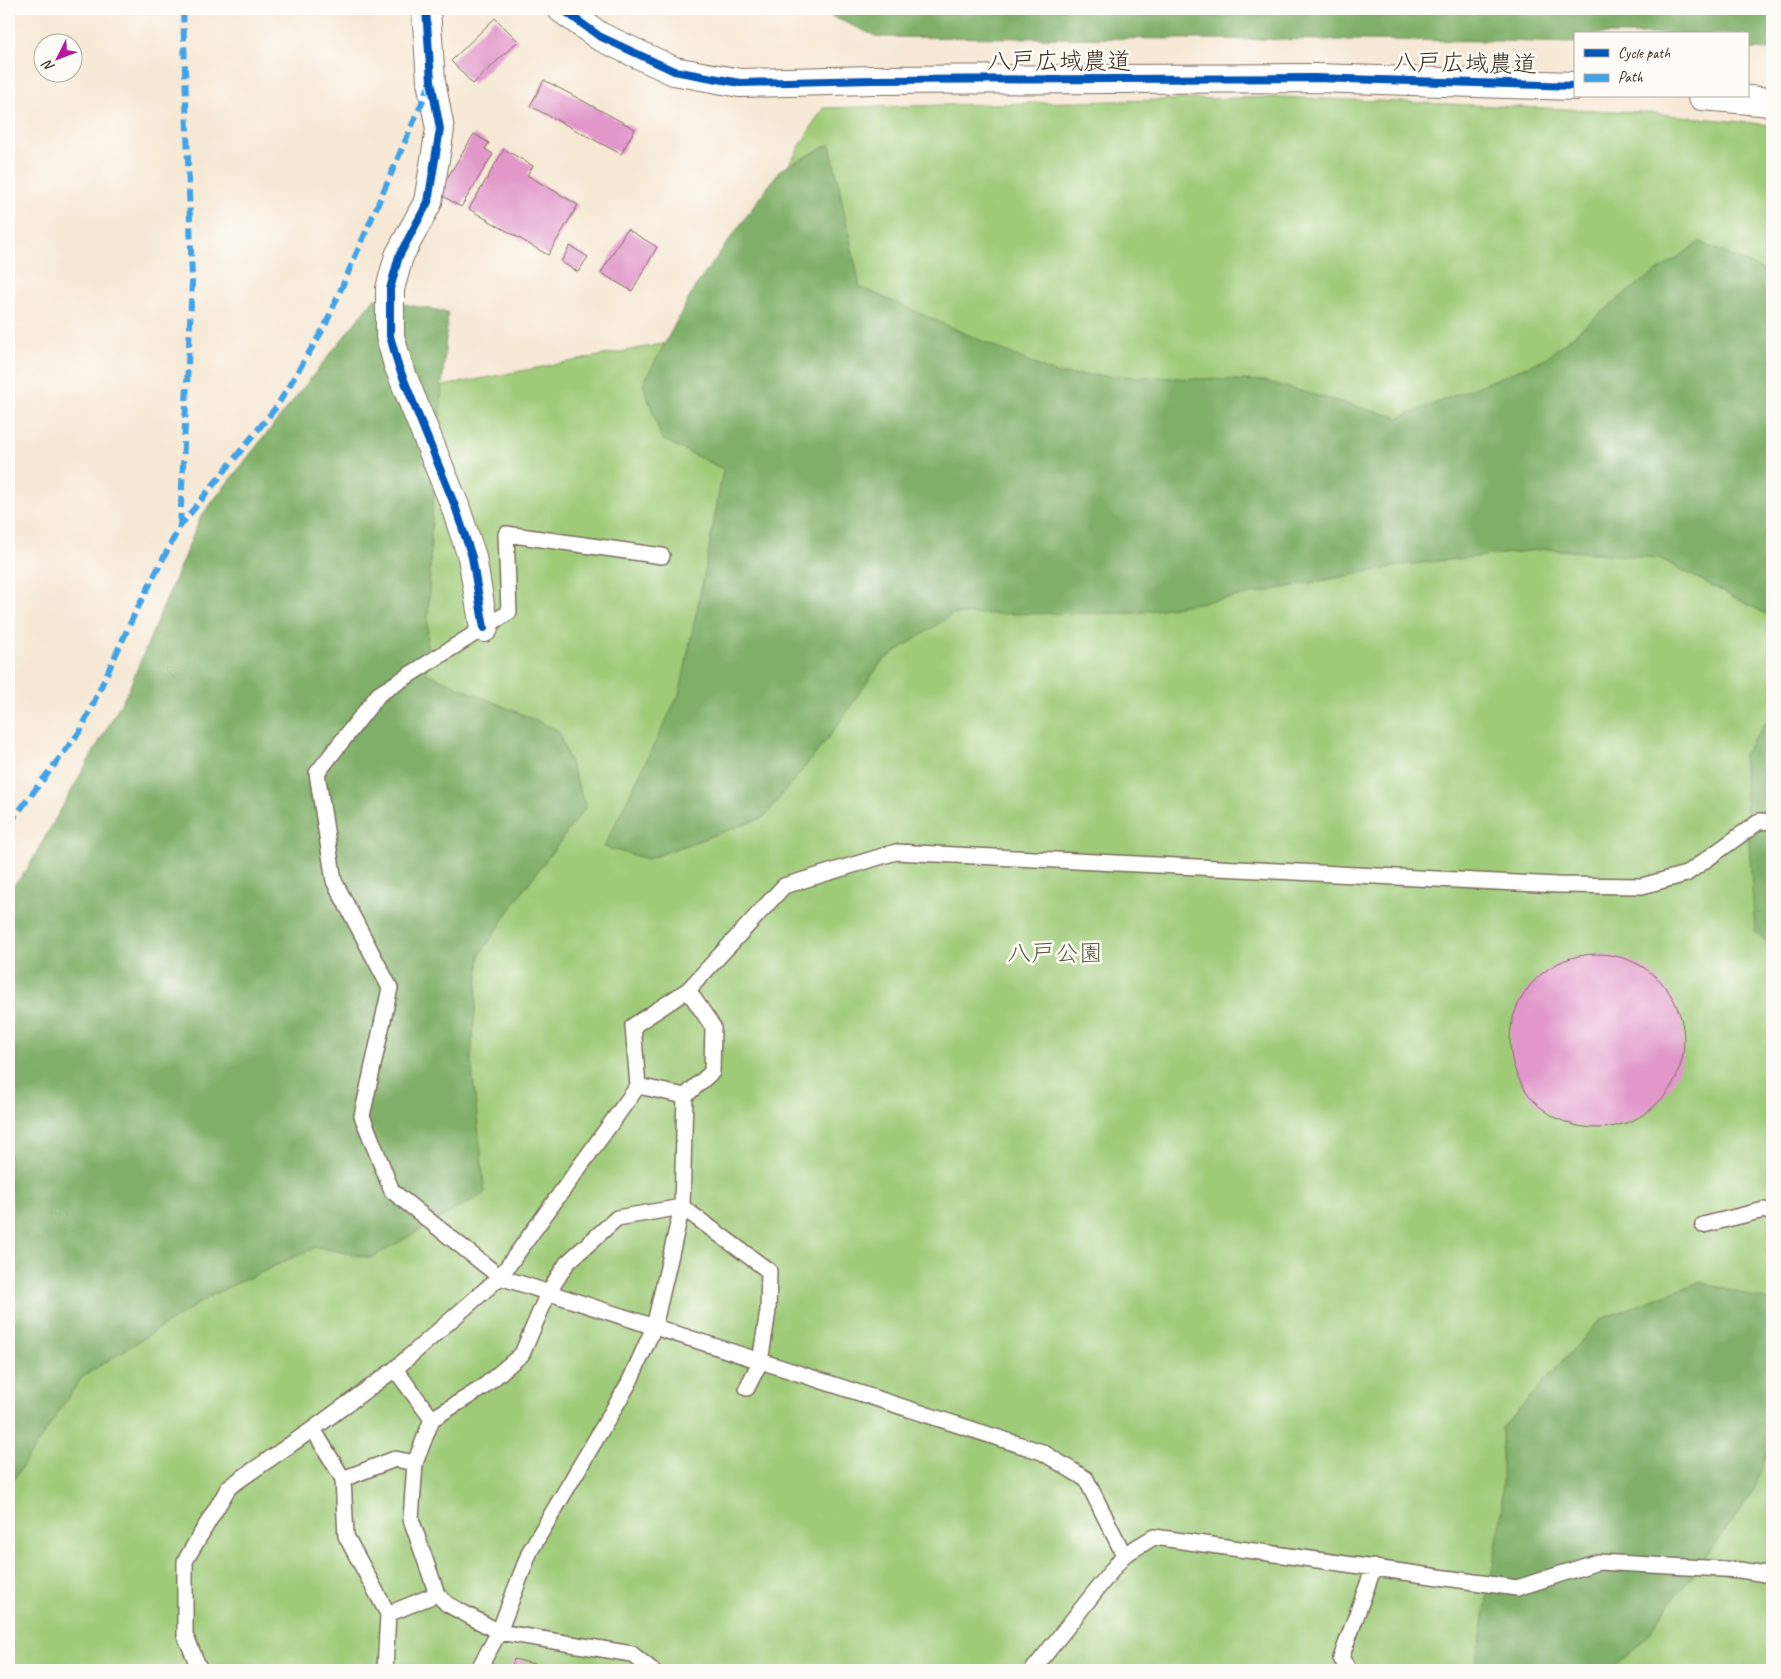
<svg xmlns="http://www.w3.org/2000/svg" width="1781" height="1679" font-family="Caveat,'Klee One',sans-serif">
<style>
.green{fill:#9fcb78;stroke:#6d7a4b}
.forest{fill:#7faf68;stroke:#5d6c43}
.building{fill:#e197ca}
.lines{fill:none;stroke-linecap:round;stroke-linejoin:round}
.service-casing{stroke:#7c6c5e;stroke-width:18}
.minor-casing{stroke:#7c6c5e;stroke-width:30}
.tertiary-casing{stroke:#7c6c5e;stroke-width:30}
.service{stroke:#fff;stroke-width:15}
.minor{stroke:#fff;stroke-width:28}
.tertiary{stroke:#fff;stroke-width:28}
.quiet{stroke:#3fa3ea;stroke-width:6;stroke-dasharray:12 6;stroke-linecap:butt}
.cycleway-casing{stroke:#fdfcf7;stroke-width:11}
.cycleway{stroke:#0057b8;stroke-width:8}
.labels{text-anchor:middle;stroke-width:5;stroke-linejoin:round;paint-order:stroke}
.street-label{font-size:24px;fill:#3b2a1e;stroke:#fdfcf7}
.park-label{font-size:24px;fill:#595a39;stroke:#fdfcf7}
</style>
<rect width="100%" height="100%" fill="#fdfcf7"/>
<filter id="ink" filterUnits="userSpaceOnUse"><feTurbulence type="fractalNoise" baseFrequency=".02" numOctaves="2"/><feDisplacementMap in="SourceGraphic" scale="10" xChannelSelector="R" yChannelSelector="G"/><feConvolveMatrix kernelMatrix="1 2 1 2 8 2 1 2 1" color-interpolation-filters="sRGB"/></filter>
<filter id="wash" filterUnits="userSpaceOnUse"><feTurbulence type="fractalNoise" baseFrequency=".0096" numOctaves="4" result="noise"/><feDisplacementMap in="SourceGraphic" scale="20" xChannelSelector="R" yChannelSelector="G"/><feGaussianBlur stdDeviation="1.12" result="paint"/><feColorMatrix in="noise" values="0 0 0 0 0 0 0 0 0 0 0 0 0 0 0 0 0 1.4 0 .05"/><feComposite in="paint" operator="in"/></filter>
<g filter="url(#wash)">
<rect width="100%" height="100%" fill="#f6e8d4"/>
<path class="green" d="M1281,97L1639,112L1772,125V1670H9V1178L317,410L683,340L823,108Z"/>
<path class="forest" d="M815,9H1772V50L1747,49V34H1575V43L1500,41L878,37Z
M830,144L860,287L1057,374L1264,381L1399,418L1543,360L1627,292L1700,242L1772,274V617L1659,558L1546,549L1404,565L1252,594L1137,613L953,614L882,661L829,737L764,817L648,859L604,847L680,692L707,560L723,469L662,439L643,384L695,287L780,170Z
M374,299L448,312L432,516L426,673L558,730L586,807L522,892L480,955L471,1058L485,1193L371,1258L316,1247L214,1294L82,1377L9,1486V890L26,871L128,691L201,516Z
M1772,714V947L1755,931L1743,755Z
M1700,1282L1772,1302V1442L1750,1497L1637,1648L1611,1670H1475L1502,1513V1428L1601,1319Z"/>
<g id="blocks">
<path class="building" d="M495,18L518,41L473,84L451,61Z
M544,80L635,129L621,154L530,106Z
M474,134L489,143L485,149L493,154L461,207L438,193Z
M504,149L533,166L527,175L578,205L548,255L469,209Z
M627,229L657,247L632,291L601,273Z
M570,246L588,257L578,272L561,262Z
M1510 1041a87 87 0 1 1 174 0a87 87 0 1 1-174 0Z
M514,1659L557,1670H511Z"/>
</g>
</g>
<g filter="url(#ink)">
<use href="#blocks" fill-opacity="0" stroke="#7c6c5e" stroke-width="1"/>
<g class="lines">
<defs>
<path id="service" d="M662,556L506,534L509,612L379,694L317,773L334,881L390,988L362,1116L392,1191L500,1277L1042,1452L1086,1479L1124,1555
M638,1086L685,1096
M1703,1225L1764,1210L1772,1213
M395,1369L432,1419L482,1388L522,1354L548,1293L567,1263L617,1218L682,1207L769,1271L768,1311L760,1362L747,1388
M432,1419L415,1463L411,1519L437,1594L447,1604L499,1632L632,1654L652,1670
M313,1429L343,1479L346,1536L388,1614L385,1670
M343,1479L395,1459L415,1463
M388,1614L437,1594
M200,1670L185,1635V1561L229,1487L313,1429L395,1369L500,1277L638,1086L633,1026L688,990L784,886L896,852L1557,885L1642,886L1686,874L1760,821L1772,822
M478,1670L499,1632L530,1551L629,1383L654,1327L682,1207L685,1096L712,1072L713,1027L688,990
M1033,1670L1124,1555L1154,1537L1517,1588L1598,1562L1740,1570L1772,1575
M1349,1670L1341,1658L1374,1567"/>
<path id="minor" d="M426,9L431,81L440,129L428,202L399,256L390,289V336L398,365L455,506L472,557L484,628"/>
<path id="tertiary" d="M562,9L599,36L674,71L740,83L873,80L1315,78L1575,86
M1702,96L1772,102"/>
</defs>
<use href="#service" class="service-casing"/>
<use href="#minor" class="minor-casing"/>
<use href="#tertiary" class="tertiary-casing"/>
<use href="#service" class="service"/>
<use href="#minor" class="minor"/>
<use href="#tertiary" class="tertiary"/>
<path class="quiet" d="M180,526L192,282L183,9
M9,824L81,730L135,613L180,526L277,406L325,326L430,84"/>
<defs>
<path id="cycleway" d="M426,9L431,81L440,129L428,202L399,256L390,289V336L398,365L455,506L472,557L484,628
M562,9L599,36L674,71L740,83L873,80L1315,78L1575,86"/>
</defs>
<use href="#cycleway" class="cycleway-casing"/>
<use href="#cycleway" class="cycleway"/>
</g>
</g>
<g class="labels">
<g class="street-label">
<text x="1059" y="69">八戸広域農道</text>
<text transform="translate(1465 63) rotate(1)" y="8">八戸広域農道</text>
</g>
<g class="park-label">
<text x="1055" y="961">八戸公園</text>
</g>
</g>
<rect width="1781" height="1679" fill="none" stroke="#fdfcf7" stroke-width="30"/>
<rect x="1574" y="32" width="175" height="65" fill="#fdfcf7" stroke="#afa8a0"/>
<rect x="1584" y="49" width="25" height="8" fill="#0057b8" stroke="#afa8a0"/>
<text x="1618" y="58" font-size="15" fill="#3b2a1e">Cycle path</text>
<rect x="1584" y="74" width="25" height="8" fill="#3fa3ea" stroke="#afa8a0"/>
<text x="1618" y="82" font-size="15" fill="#3b2a1e">Path</text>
<g transform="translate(58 58) rotate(228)"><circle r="24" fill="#fdfcf7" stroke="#afa8a0"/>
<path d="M0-4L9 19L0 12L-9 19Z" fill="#b5179e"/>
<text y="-8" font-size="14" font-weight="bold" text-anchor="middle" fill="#3b2a1e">N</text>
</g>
</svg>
